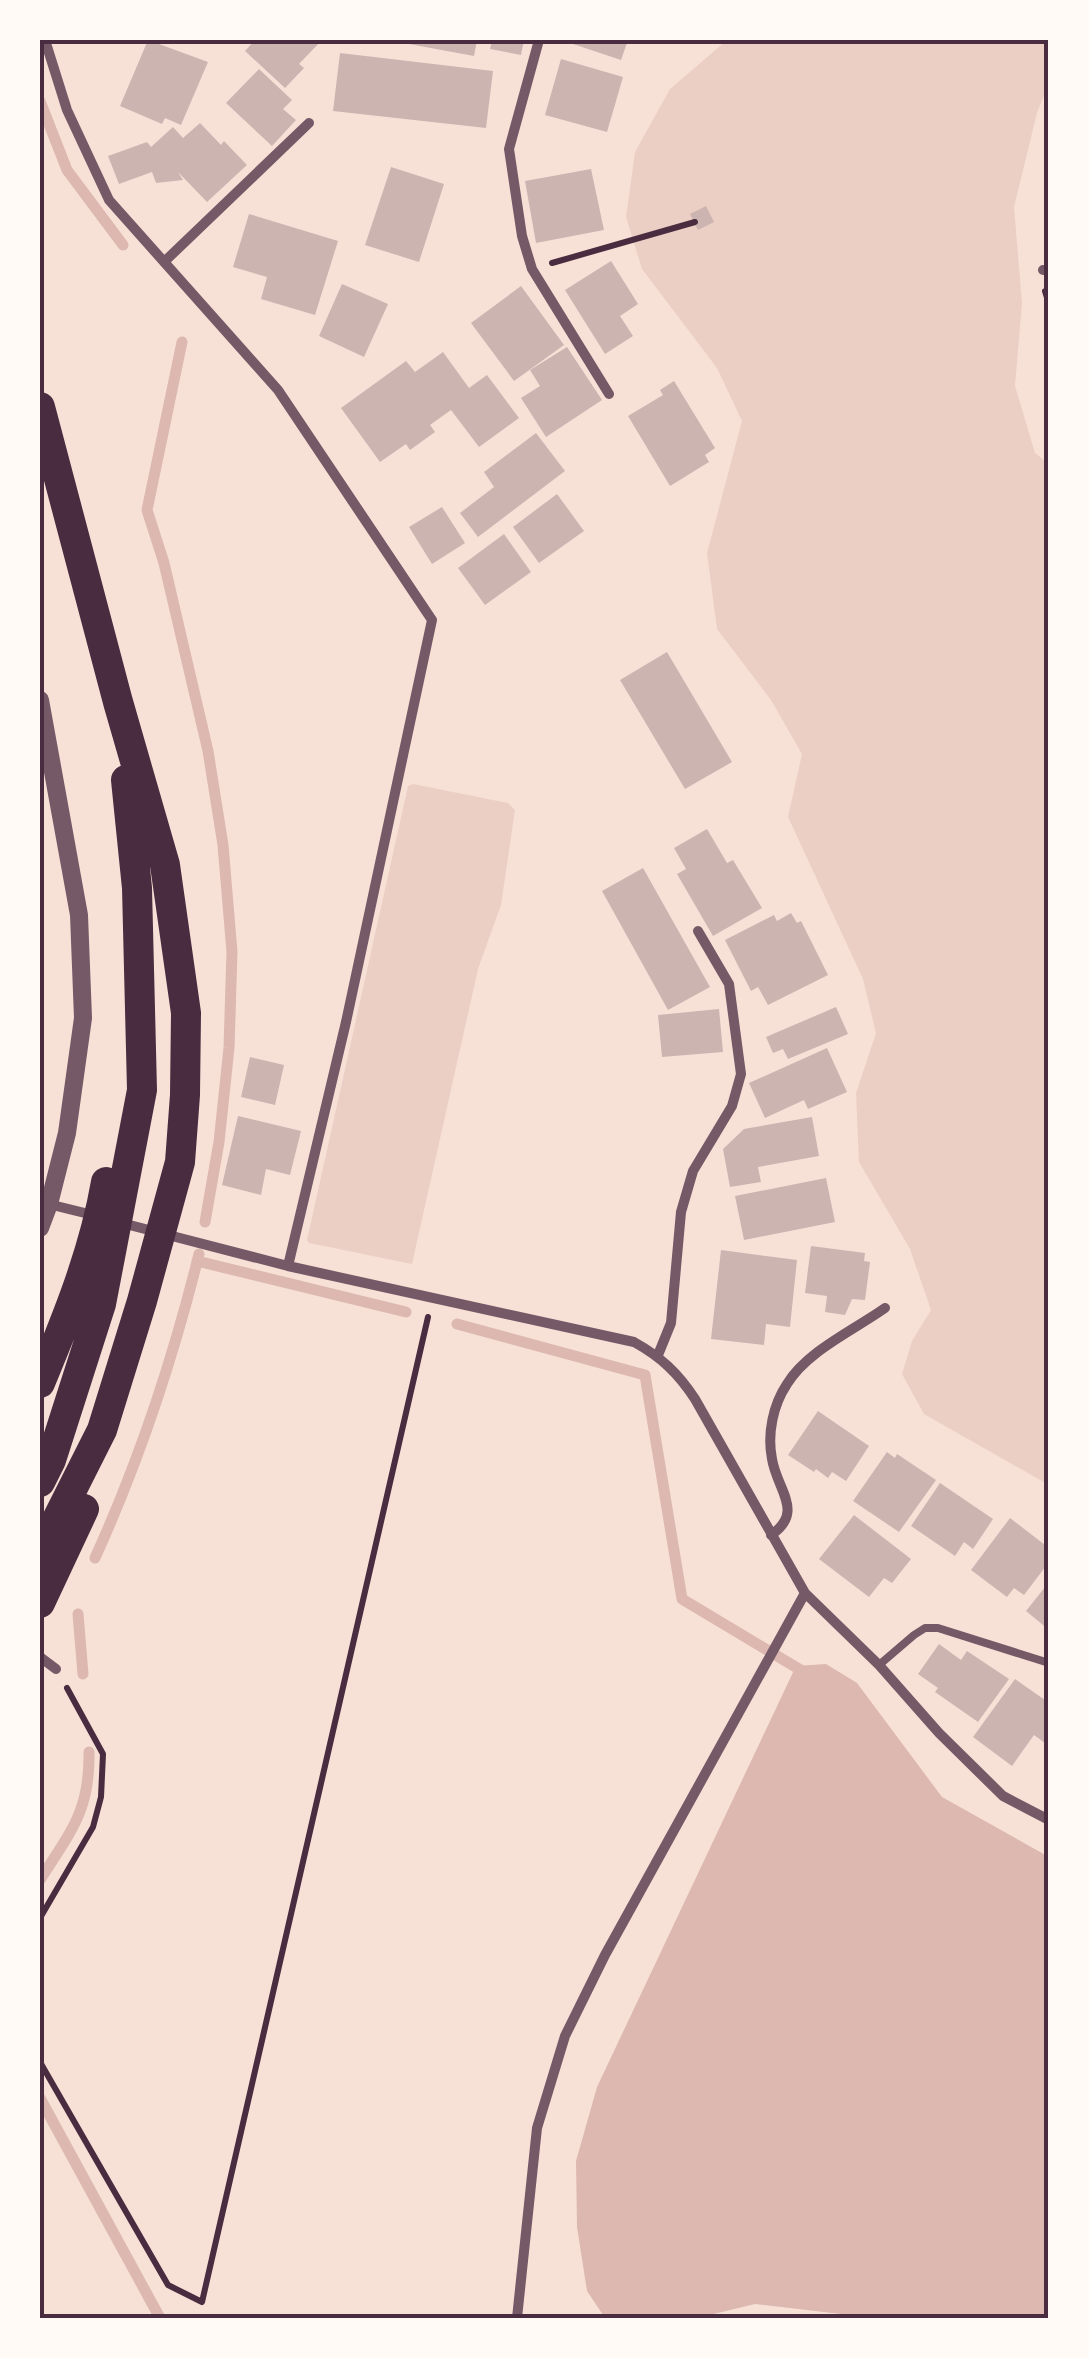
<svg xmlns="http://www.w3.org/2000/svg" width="1089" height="2358" font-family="'Alegreya Sans',sans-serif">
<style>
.green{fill:#ebcfc5}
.water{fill:#dcb8b0}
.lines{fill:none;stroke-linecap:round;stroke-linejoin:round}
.stream{stroke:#dcb8b0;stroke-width:11}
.building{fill:#ccb4b1}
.path{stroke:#4a2c40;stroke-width:6}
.service{stroke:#755966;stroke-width:8}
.minor{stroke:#755966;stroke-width:10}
.tertiary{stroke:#755966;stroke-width:18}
.motorway{stroke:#4a2c40;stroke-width:30}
.neatline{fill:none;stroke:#4a2c40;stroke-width:4}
</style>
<rect width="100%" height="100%" fill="#f7e1d7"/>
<path class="green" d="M727,40H1049V83L1037,113L1014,207L1022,303L1015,386L1035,453L1049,464V1485L924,1414L902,1374L912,1341L931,1310L910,1249L859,1162L856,1093L876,1033L863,979L788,817L802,754L771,700L717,629L707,553L742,421L717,368L642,269L626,217L635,152L670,89Z
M413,784L508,803L515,810L501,905L478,969L412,1264L309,1243L307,1240L408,786Z"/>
<path class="water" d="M826,1664L857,1683L942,1797L1049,1857V2318H875L755,2304L697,2318H614L603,2315L587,2291L577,2227L576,2161L597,2087L796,1666Z"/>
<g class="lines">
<path class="stream" d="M40,101L67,170L123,245
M182,342L147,510L164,563L208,751L223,845L232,952L229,1048L219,1142L205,1222
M197,1261L406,1312
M457,1324L645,1375L682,1599L809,1675
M95,1558C140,1459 173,1359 199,1254
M78,1614L83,1674
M40,1880C70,1832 90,1812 89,1752
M40,2098L160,2318"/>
</g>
<path class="building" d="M148,40L208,62L181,125L165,118L162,124L120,106Z
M255,40H322L299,64L304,68L285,88L245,51Z
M409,40H477L474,56L409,44Z
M492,40H524L521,55L490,49Z
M561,40H628L621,60Z
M340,53L493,71L486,128L333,111Z
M561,59L623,77L607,132L545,115Z
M259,69L292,100L283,109L296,120L272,146L226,103Z
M200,123L221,145L224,141L247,165L207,202L178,172L183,180L156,183L152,172L119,184L108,156L147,142L151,147L173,127L183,138Z
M391,167L444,184L419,262L365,245Z
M591,169L604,230L536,243L525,181Z
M706,206L714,222L698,230L690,214Z
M249,214L338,241L315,315L261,299L267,277L233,267Z
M611,261L638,304L620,316L633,336L605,354L565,290Z
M342,284L388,304L364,357L319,336Z
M521,286L564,345L514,381L471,323Z
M567,347L602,400L546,437L521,398L540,386L530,370Z
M443,352L469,388L487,375L519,418L479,447L451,410L430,425L435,432L410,450L406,444L380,462L341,408L406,361L415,372Z
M674,381L715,448L705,455L709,462L670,486L628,416L663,395L660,390Z
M536,433L565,471L478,537L460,513L494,487L484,472Z
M557,494L584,531L539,563L513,527Z
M442,507L465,543L432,564L409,527Z
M504,534L531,572L485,605L458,568Z
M667,652L732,762L685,789L620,680Z
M707,829L727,863L733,860L762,908L713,936L677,874L686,869L674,848Z
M643,868L710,987L668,1010L602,891Z
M791,913L797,923L801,921L828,975L768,1005L758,987L751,991L725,940L774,915L777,921Z
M836,1007L848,1034L788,1059L783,1049L773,1053L766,1037Z
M719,1009L723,1052L662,1057L658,1015Z
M827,1048L847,1092L808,1109L804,1100L765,1118L749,1083Z
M250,1057L284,1065L275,1105L241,1097Z
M238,1116L301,1131L290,1175L266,1169L261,1195L222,1185Z
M812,1117L819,1156L758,1167L761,1182L730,1187L723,1149L744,1129Z
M826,1178L835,1222L744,1240L735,1196Z
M811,1246L865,1253L864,1261L870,1262L865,1300L852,1299L845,1315L825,1312L827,1296L805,1293Z
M721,1250L797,1260L790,1327L766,1324L764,1345L711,1339Z
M818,1411L869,1446L846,1481L832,1472L828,1478L816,1469L814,1472L788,1455Z
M887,1452L895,1458L897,1454L936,1480L899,1532L853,1501Z
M940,1483L993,1519L973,1549L964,1542L955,1556L911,1526Z
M854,1515L911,1559L892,1583L884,1578L869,1597L819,1559Z
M1010,1518L1049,1548V1562L1024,1595L1014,1588L1007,1597L971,1570Z
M1049,1582V1630L1026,1611Z
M939,1644L961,1660L967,1651L1009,1679L978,1722L935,1692L938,1688L918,1674Z
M1015,1679L1045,1700L1049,1695V1746L1034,1735L1012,1766L973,1737Z"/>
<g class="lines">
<path class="path" d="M552,263L695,222
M1045,291L1049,304
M40,1918L93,1827L101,1797L103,1754L67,1688
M40,2062L168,2285L202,2302L428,1317"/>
<path class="service" d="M879,1665L914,1635L925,1628H938L1049,1663"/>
<path class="minor" d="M45,40L67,110L109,200L278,390L432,620L346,1022L288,1266
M539,40L509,149L522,236L532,269L609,394
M164,262L309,123
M1043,270H1049
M40,1202L97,1216
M118,1222L288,1266L634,1342C661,1357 678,1373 695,1399L805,1593L879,1665L939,1733L1003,1796L1049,1820
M658,1355L671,1323L681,1212L693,1171L732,1106L741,1074L729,984L698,931
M771,1535C805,1512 777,1490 772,1459C767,1434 773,1405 787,1384C807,1351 854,1330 885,1308
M40,1657L56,1669
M517,2318L537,2128L565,2036L605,1955L805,1593"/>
<path class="tertiary" d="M40,700L79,915L83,1018L67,1133L49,1204L40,1228"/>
<path class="motorway" d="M40,407L118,702L165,865L186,1013L185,1095L180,1162L142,1301L102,1430L40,1553
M40,1383C67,1318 94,1252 106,1182
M40,1482L51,1460L101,1304L142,1090L137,888L126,780
M40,1603L84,1509"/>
</g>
<rect width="1089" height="2358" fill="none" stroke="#fffaf5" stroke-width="85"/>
<rect x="42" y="42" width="1004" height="2274" class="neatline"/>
</svg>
